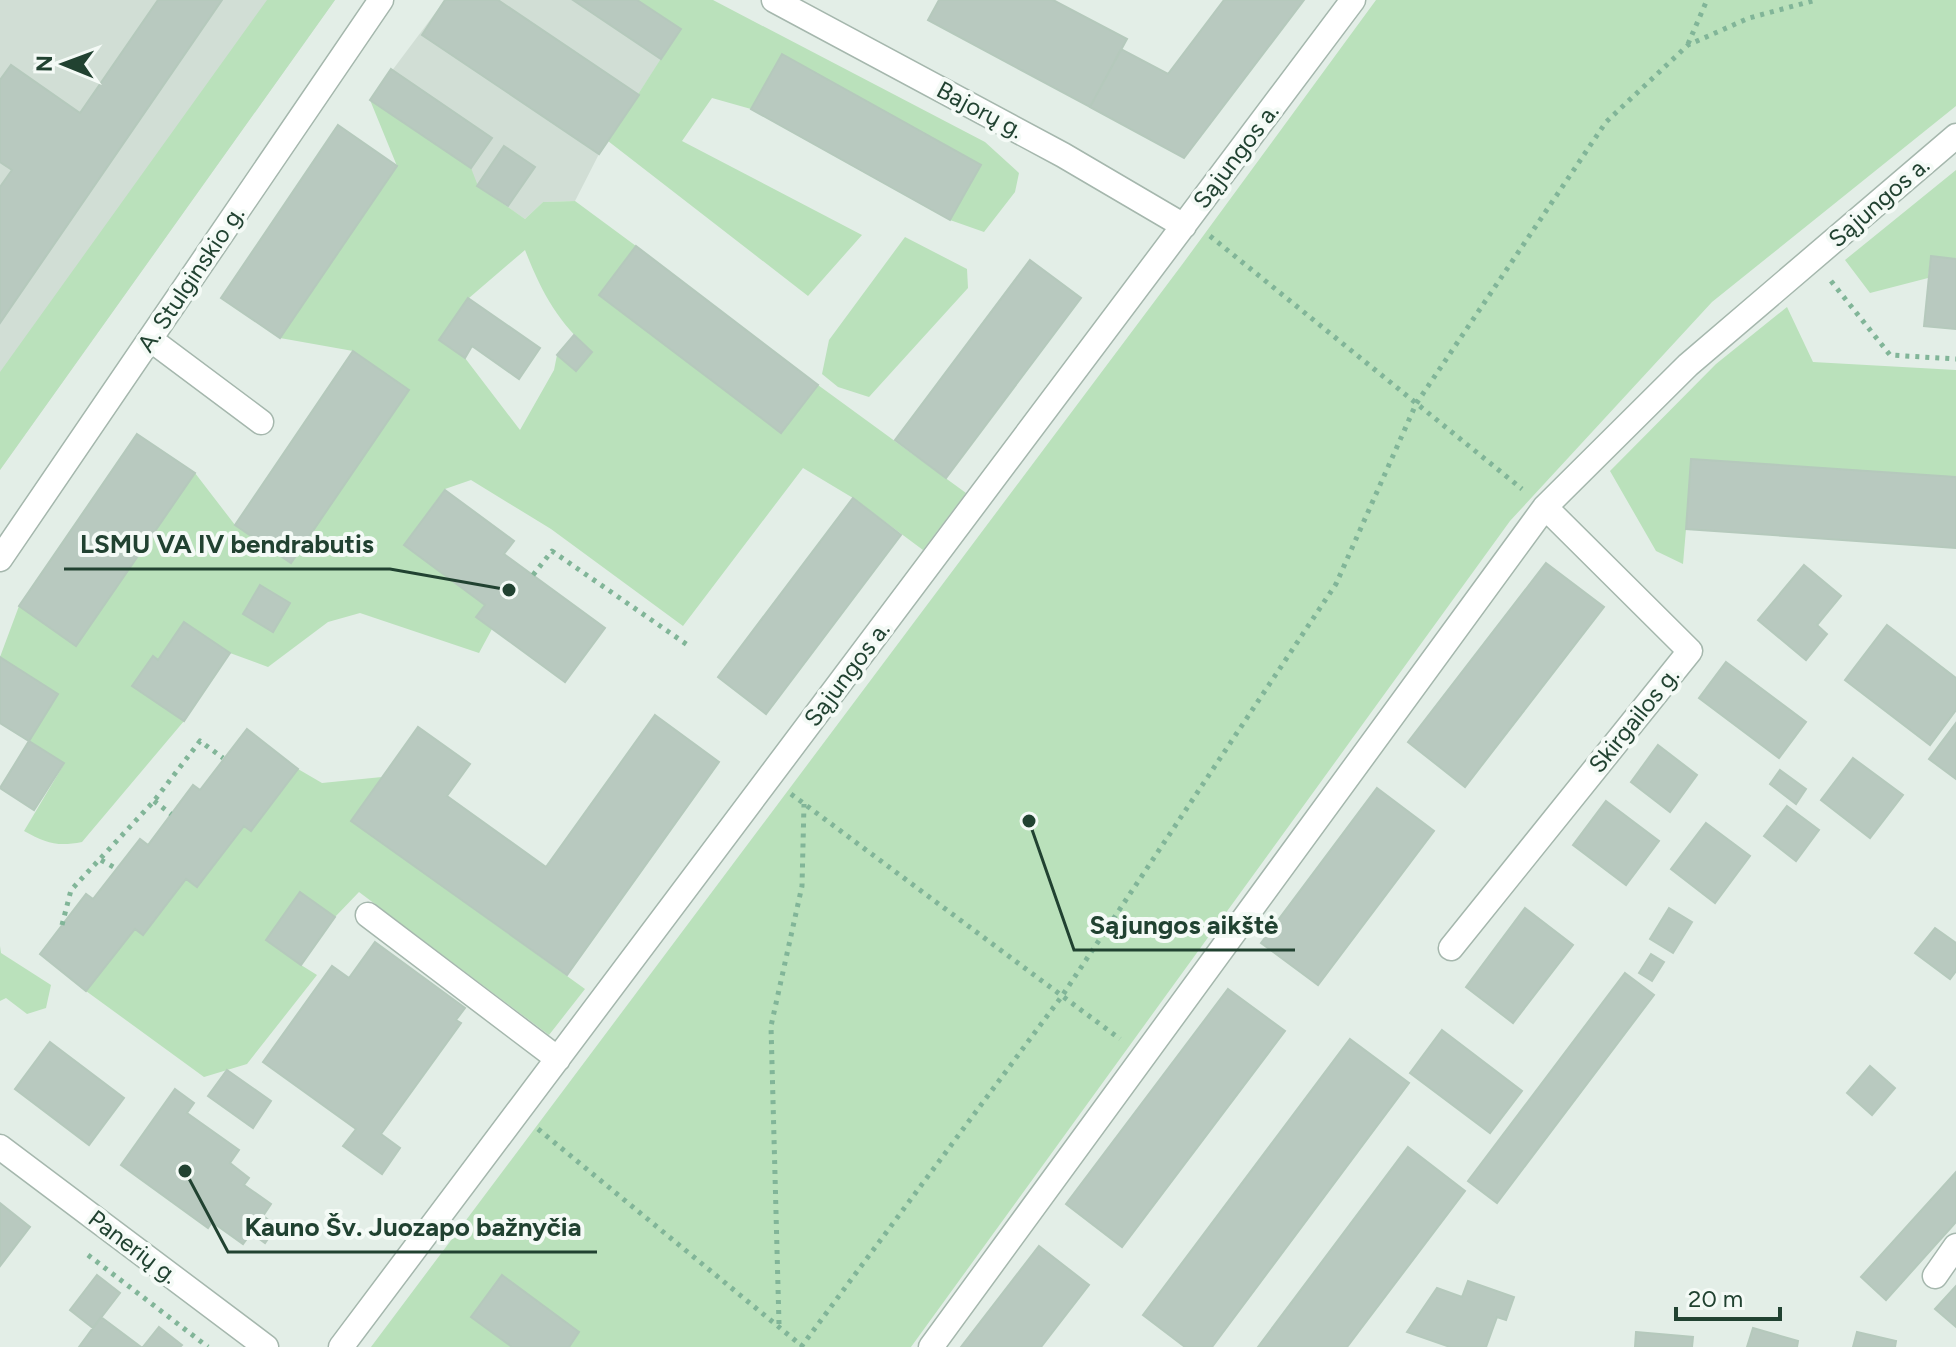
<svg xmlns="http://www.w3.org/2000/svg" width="1956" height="1347" font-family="Figtree,sans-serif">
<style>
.built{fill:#d1ded5}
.green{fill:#bae1bb;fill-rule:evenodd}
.building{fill:#b8c9bf;stroke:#b5c9bc;stroke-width:2}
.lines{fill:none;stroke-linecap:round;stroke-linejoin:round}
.minor-casing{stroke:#a5b7ad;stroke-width:27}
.path{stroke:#81b598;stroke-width:5;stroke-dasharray:4 6;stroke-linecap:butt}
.minor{stroke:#fff;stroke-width:24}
.labels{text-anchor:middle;stroke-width:8;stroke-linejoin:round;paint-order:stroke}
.street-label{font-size:24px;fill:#214231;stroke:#f4faf6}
.leader{fill:none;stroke:#214231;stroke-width:3}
.callout-dot{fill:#214231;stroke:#f4faf6;stroke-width:3}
.callout-label{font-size:26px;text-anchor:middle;font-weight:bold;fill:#214231;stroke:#f4faf6;stroke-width:8;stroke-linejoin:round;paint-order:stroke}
</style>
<rect width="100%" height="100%" fill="#e3eee7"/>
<path class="built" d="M0,0H335L0,470Z
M445,0H637L681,29L599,154L575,201L543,202L525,219L477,186L370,100Z"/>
<path class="green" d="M267,0H335L0,470V372Z
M637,0H713L985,142L1019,173L1015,192L984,232L950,220L981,165L782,54L751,109L712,98L682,141L862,235L808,296L608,141L680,29Z
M1376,0H1956V106L1712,302L1510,521L911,1347H371L1184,262Z
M370,100L471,168L478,186L525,219L543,202L575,201L636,246L600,295L781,433L818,385L966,493L923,550L853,498L803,468L683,626L551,529L471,480L445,489L404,545L485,605L477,617L492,629L479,653L360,613L328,622L268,667L230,653L184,622L158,660L152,657L133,685L184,721L82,842C57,847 46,843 24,831L64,764L29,741L58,694L0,657L19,606L76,646L195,473L235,525L291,563L409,390L353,351L280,338L397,166ZM525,250C542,293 557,321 592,352L576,371L557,355L554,370L520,430L465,358L439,340L469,298ZM260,586L290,603L273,632L243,614Z
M1956,170V259L1931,256L1928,278L1870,293L1845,260Z
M905,237L967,269L968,288L869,397L838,387L822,374L829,340Z
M1787,307L1813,362L1956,370V477L1686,529L1683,564L1656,551L1610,471L1716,364Z
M298,769L322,783L382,777L352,821L585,989L549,1035L359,892L335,917L300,892L301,965L317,975L247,1064L204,1077L86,991L135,929L143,935L186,879L197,887L244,826L251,830Z
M0,946L1,953L51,985L46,1008L27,1014L6,998L0,1001Z"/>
<path class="building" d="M158,0H222L0,323V187L12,170L0,162V80L11,65L80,113Z
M445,0H498L639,95L599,154L422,35Z
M573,0H637L681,29L661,59Z
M939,0H1053L1127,39L1090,107L928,20Z
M1224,0H1304L1184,158L1090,107L1121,49L1168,74Z
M782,54L981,165L950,220L751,109Z
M391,69L492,138L471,168L370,100Z
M338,125L397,166L280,338L221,298Z
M504,146L535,167L508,206L477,186Z
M636,246L818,385L781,433L599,295Z
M1931,256L1956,259V329L1924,326Z
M1030,260L1081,298L946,478L895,440Z
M468,298L540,348L519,379L472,346L465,358L439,340Z
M574,335L592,352L576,371L557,355Z
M353,351L409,390L291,563L235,525Z
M137,434L195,473L76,646L19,606Z
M1691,459L1956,477V548L1686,529Z
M445,490L514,541L504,554L605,628L565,682L476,617L485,605L404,545Z
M853,498L901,535L766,714L718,677Z
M1546,563L1604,607L1465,787L1408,742Z
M1804,565L1841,596L1817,625L1827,634L1806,660L1758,620Z
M260,585L290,603L273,632L243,614Z
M184,622L230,653L184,721L132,686L153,656L158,660Z
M1887,625L1956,678V710L1930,745L1845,680Z
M0,657L58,694L29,741L0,723Z
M1726,662L1806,722L1779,758L1699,698Z
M655,715L719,762L567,975L351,821L418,727L470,764L447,796L546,867Z
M1956,723V779L1929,759Z
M247,729L298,769L251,831L244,826L197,887L186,879L143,935L135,929L86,991L40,954L86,894L93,899L140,839L148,845L193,785L200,790Z
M29,741L64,763L34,810L0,788Z
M1658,745L1697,775L1670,812L1631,782Z
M1853,758L1903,795L1870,838L1821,800Z
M1780,770L1806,789L1796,804L1770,784Z
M1377,788L1434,831L1318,985L1261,943Z
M1606,801L1659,841L1626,885L1573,845Z
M1787,806L1819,830L1796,861L1764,836Z
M1706,823L1750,856L1715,903L1671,869Z
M300,892L335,917L301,965L266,940Z
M1525,908L1573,945L1513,1023L1466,987Z
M1669,908L1692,922L1673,953L1650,939Z
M1935,928L1956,943V971L1950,979L1915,953Z
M375,942L465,1008L456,1020L461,1023L381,1134L400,1148L382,1174L343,1146L356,1129L263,1062L332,966L349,978Z
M1651,954L1664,962L1652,981L1639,973Z
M1625,973L1654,995L1497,1203L1468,1181Z
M1228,989L1285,1031L1122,1247L1066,1204Z
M1442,1030L1522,1091L1490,1133L1410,1073Z
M1350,1039L1409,1083L1212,1347H1185L1143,1315Z
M50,1042L124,1098L89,1145L15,1089Z
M1870,1066L1895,1088L1872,1115L1847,1093Z
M227,1070L271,1101L253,1128L208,1096Z
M175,1089L194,1103L187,1113L239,1150L230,1163L249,1178L244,1185L271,1204L263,1216L277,1226L265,1243L251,1233L243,1244L212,1222L208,1228L121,1165Z
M1408,1147L1465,1191L1347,1347H1258Z
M1956,1172V1222L1886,1300L1861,1277Z
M0,1203L30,1227L0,1266Z
M1039,1246L1089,1285L1041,1347H961Z
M97,1275L120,1293L93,1328L70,1310Z
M502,1275L579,1332L569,1347H512L471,1317Z
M1468,1281L1514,1297L1506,1320L1497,1317L1486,1347H1450L1407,1332L1437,1288L1462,1297Z
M1956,1286V1327L1935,1309Z
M101,1317L141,1347H79Z
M159,1327L182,1345L180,1347H143Z
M1753,1328L1798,1341L1797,1347H1747Z
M1636,1332L1693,1337L1692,1347H1635Z
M1857,1332L1896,1341L1895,1347H1853Z"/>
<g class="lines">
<defs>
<path id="minor" d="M774,0L1063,155L1184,226
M150,339L261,422
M0,559L381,0
M368,915L558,1059
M1451,948L1690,651L1545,507
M0,1147L266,1347
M1935,1276L1956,1246
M341,1347L1353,0
M931,1347L1545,507L1688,365L1956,136"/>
</defs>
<use href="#minor" class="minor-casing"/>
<path class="path" d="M1688,44L1707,0
M1210,236L1522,489
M1831,281L1890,355L1956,359
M533,575L552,551L689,646
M791,794L1120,1039
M154,801L171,814
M101,860L117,869
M62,925L71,890L154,801L200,741L223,758
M538,1129L802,1346
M88,1255L208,1347
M779,1324L771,1026L802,886L804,804
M801,1347L1062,996L1336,584L1416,404L1606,122L1688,45L1749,18L1816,0"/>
<use href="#minor" class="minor"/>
</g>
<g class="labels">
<g class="street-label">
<text transform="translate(980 110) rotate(28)" y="8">Bajorų g.</text>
<text transform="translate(1236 156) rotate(-53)" y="8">Sąjungos a.</text>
<text transform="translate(1879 202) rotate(-41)" y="8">Sąjungos a.</text>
<text transform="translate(191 279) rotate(-56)" y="8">A. Stulginskio g.</text>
<text transform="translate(847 674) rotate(-53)" y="8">Sąjungos a.</text>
<text transform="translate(1634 720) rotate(-51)" y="8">Skirgailos g.</text>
<text transform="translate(133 1247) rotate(37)" y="8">Panerių g.</text>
</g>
</g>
<path class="leader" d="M509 590L390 569H64M1029 821L1074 950H1295M185 1171L228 1252H597"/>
<g class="callout-dot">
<circle cx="509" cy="590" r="8"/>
<circle cx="1029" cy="821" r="8"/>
<circle cx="185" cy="1171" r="8"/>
</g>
<g class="callout-label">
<text x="227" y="553">LSMU VA IV bendrabutis</text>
<text x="1184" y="934">Sąjungos aikštė</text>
<text x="413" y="1236">Kauno Šv. Juozapo bažnyčia</text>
</g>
<g transform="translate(64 64) rotate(271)" stroke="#f4faf6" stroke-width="6" paint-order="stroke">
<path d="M0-6L14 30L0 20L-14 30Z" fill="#214231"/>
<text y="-12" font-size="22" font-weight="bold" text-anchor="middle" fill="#214231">N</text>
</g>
<path d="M1676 1307v12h104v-12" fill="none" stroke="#214231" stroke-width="4"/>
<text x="1688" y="1307" font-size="24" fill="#214231" stroke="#f4faf6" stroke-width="6" paint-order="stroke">20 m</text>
</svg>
